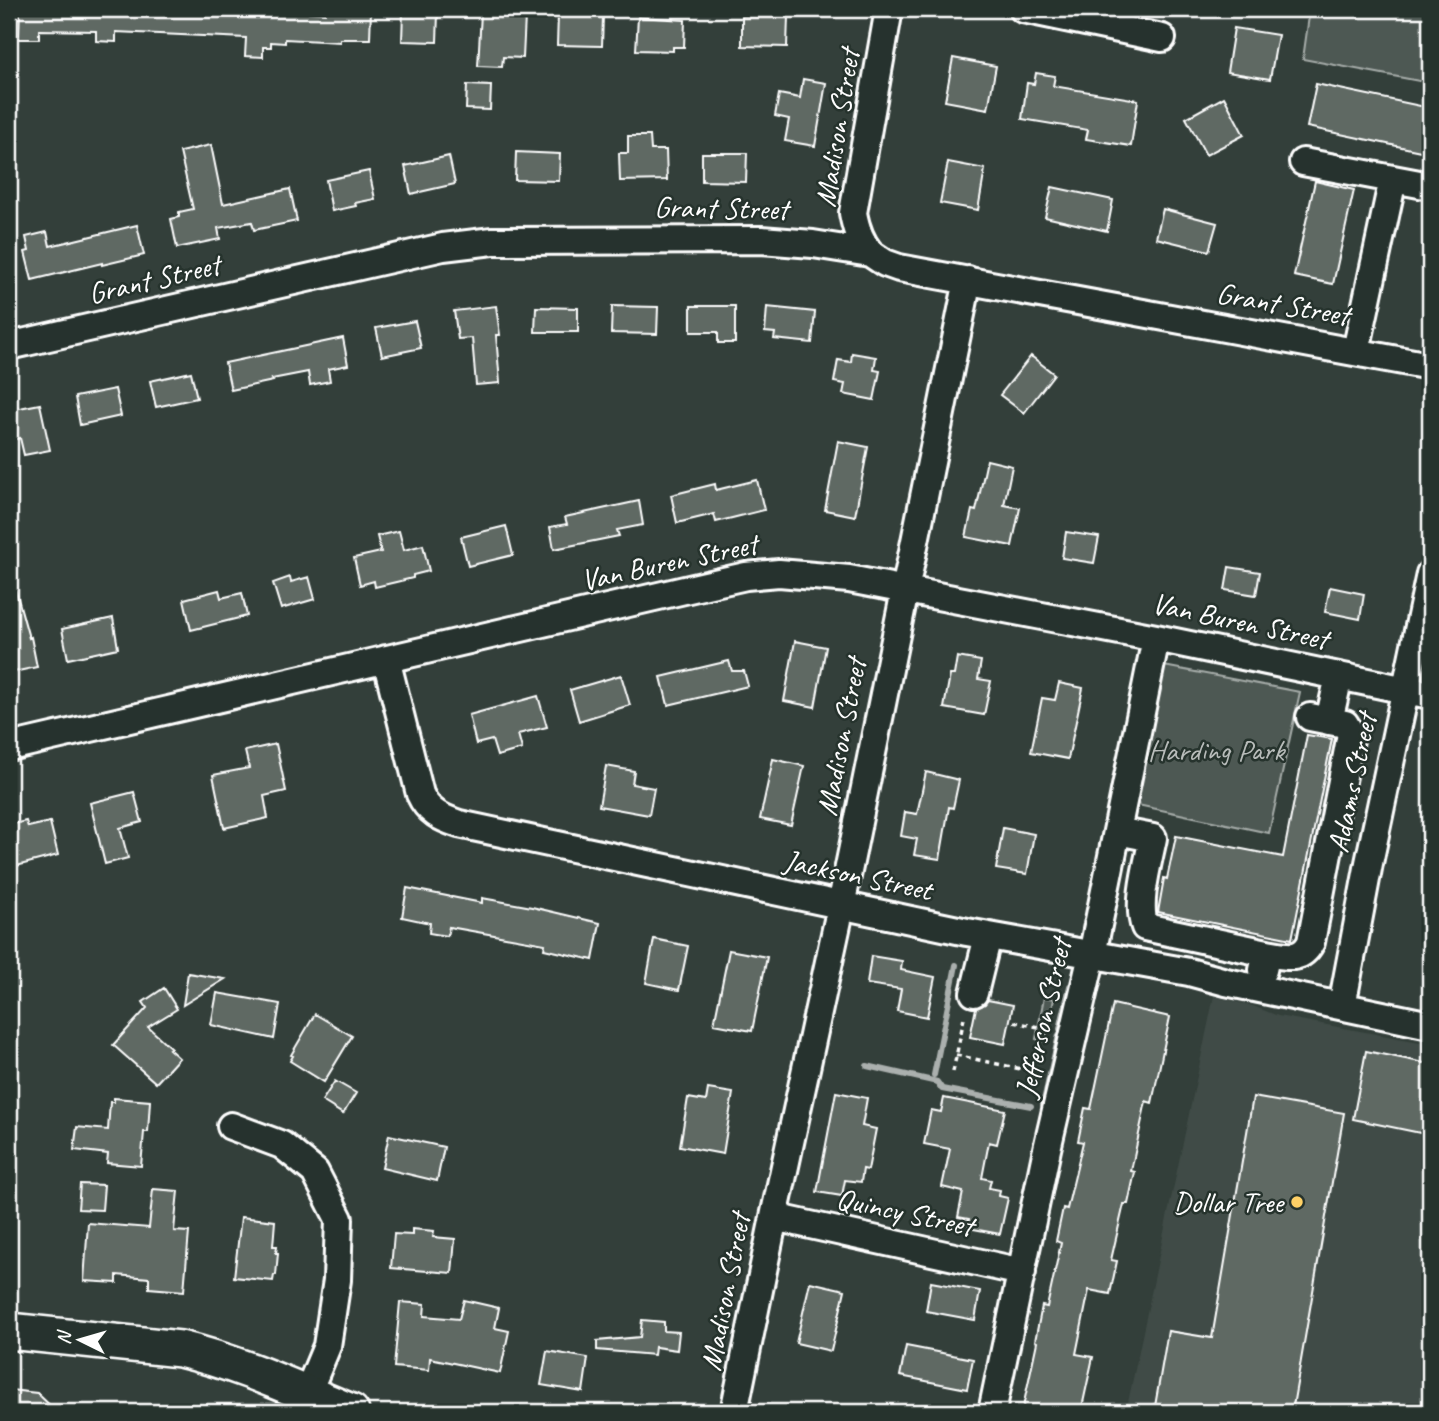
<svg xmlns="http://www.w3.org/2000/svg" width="1439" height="1421" font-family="Caveat,sans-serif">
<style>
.built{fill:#404c47}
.green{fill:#4d5853;stroke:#a6aca9;stroke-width:2}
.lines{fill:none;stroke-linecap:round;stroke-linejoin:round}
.stream{stroke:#abb0ae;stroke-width:6}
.building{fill:#5f6964;stroke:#fff;stroke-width:2}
.minor-casing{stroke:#fff;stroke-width:32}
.major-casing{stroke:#fff;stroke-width:40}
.path{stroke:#fff;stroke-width:3.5;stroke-dasharray:5 5;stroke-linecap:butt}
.minor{stroke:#26332d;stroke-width:26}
.major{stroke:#26332d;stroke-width:35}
.poi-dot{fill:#ffd166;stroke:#26332d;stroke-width:2.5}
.labels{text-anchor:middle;stroke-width:5;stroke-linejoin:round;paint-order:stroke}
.street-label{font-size:30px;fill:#fff;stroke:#26332d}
.park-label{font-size:30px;fill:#b8bcba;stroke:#26332d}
.poi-label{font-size:30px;fill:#fff;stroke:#26332d;text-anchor:end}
</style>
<rect width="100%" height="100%" fill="#333f3a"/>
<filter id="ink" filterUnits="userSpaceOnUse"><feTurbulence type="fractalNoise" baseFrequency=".0143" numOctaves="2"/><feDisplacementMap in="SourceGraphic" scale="14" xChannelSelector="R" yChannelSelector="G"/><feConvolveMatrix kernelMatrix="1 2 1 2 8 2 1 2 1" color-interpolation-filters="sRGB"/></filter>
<g filter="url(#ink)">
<path class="built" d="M1214,996L1253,1006L1278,1016L1430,1044V1412H1126Z"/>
<path class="green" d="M1310,9H1430V83L1303,59Z
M1164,666L1300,692L1269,833L1133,804Z
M1044,997L1054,999L1045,1042L1036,1039Z"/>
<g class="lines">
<path class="stream" d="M1060,1029L1070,986
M867,1066L933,1081L937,1082L942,1089L1031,1106
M934,1075L956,965
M1043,1105L1059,1035"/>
</g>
<path class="building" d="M20,9H258L325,13V9L371,10L370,39H340V42L285,39V43L271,42V47H263V57L245,56L246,38L116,32V42L96,41V31L39,30V39H19Z
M403,11L438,13L437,42L402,41Z
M481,13L525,16L523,58L503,57L502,67L478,66Z
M558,15L603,16L602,46L557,45Z
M742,16H788L787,47L742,46Z
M638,17L685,20L684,47H673V51L636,50Z
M1234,28L1278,35L1270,79L1227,72Z
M953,58L996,66L988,109L945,101Z
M1036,73L1055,76L1053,86L1138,100L1131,146L1086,139L1088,130L1022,119L1027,83L1034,84Z
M803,79L826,83L815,146L785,141L789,119L775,116L779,94L800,98Z
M1316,84L1430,108V153L1307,127Z
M467,85L491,86L490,110L466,109Z
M1224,97L1244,135L1206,155L1186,118Z
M628,136H650L651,150H666L667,180L620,181L619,153H628Z
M211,145L223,204L290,189L297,221L254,230L252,222L218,228L220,239L177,248L171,219L179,217V212L193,209L180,152Z
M516,152L560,154L559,181L515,180Z
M702,153H747L746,182L702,181Z
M449,156L455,184L411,194L405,166Z
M948,162L985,169L978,210L940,203Z
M369,171L375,199L355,203L356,206L332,211L326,180Z
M1315,181L1354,190L1333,284L1294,276Z
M1052,187L1113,200L1107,231L1045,217Z
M1163,209L1217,223L1209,251L1156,238Z
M137,225L144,255L102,265V263L32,280L25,252L29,251L26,237L47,232L50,246Z
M496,306L500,335H496L500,383L476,385L472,338L458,339L454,311Z
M612,306L658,307L657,334L611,333Z
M691,306H735V343H718V332H691Z
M536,307L578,308V332H535Z
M767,307L815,312L812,343L774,339L775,333L765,332Z
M415,321L421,348L382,356L376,328Z
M343,338L348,365L328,369L330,381L310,385L308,372L272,379L273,381L231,390L225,363Z
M852,353L876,357L874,370L880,371L874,400L843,394L845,384L834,382L838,360L851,362Z
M1031,356L1054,374L1024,413L1000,395Z
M191,372L197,398L156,407L150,381Z
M115,389L121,416L80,425L75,397Z
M40,404L50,450L24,455L20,438L9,441V410Z
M838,441L868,447L855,516L825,510Z
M987,460L1012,466L1004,505L1020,508L1012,546L966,537L972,510L976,511Z
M757,480L764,510L716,522L714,514L677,523L671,495L715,484L716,490Z
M639,501L643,525L617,530L619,536L554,549L550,527L567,524L565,517Z
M506,526L513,555L468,566L461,537Z
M399,531L404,550L423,545L429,571L413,575V578L375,587L374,581L360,585L354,558L381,552L377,536Z
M1066,532L1099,537L1094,563L1062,558Z
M1229,567L1260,572L1256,595L1225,590Z
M290,577L291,582L309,577L315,599L281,609L273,583Z
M9,584H14L29,638L31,637L37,667L9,673Z
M1330,587L1364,594L1360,619L1325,612Z
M219,590L221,598L242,593L247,616L191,630L184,599Z
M113,618L118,648L68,659L62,629Z
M795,641L826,647L815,707L784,701Z
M957,657L981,661L978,679L991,681L984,715L944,708L950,675H954Z
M729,661L732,671H744L748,686L668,705L661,677Z
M621,675L630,705L579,721L570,690Z
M1059,683L1083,688L1068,759L1031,752L1042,698L1055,700Z
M538,696L547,727L518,734L522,749L497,756L492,740L476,744L469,715Z
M1307,735L1332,739L1292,939L1158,912L1164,878L1167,879L1176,836L1283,857Z
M276,744L286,791L264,796L268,818L224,828L213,775L249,768L245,751Z
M773,759L804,766L791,825L760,819Z
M606,766L634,771L632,784L654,788L649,815L599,806Z
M926,772L959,780L953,808L949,807L940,859L914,855L917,839L901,836L905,812L917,814Z
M134,792L142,822L120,828L128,858L105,864L90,803Z
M26,821L28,827L50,822L58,855L9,868V825Z
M1003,828L1034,834L1027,874L996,869Z
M407,888L482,903V898L532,907L600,923L593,960L544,949L545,944L449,927L447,936L429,933L430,923L402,917Z
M654,939L688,946L679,990L646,983Z
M729,950L767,957L752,1031L714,1024Z
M871,956L902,961L901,970L935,977L927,1017L897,1011L901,989L867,984Z
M188,973L225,979L183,1005Z
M164,988L177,1009L148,1027L171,1048L169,1049L179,1058L156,1083L113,1045L147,1008L143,1002Z
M217,993L280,1004L274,1039L211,1025Z
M988,1000L1013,1005L1005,1044L970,1037L976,1008L985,1004Z
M1113,1004L1170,1017L1152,1103L1146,1101L1131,1171L1135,1172L1128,1204H1124L1111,1260L1117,1261L1110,1294L1089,1290L1076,1354L1093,1357L1081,1412H1022L1037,1342L1035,1341L1042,1306L1047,1307L1061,1243L1056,1241L1063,1208L1067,1209L1083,1142L1078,1141L1085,1108L1091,1109Z
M315,1014L352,1036L324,1082L290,1061L293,1056L291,1055Z
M1366,1051L1430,1064V1135L1353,1119Z
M335,1081L356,1093L343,1114L322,1101Z
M708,1089L733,1093L723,1154L680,1146L688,1098L706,1101Z
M836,1092L867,1098L862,1126L876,1129L868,1170L863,1169L861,1182L845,1180L842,1196L817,1192Z
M1253,1097L1344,1113L1292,1412H1154L1168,1331L1212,1338Z
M114,1098L150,1101L148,1132H144L141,1166L107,1163L108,1154L74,1150L77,1127L108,1130L110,1102H114Z
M944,1098L1005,1110L997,1144L989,1142L982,1178L991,1180L989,1188L1000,1190L999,1196L1008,1198L1000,1234L968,1228L969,1219L958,1217L963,1192L942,1187L950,1149L924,1144L931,1110L941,1112Z
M389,1135L444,1147L437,1181L382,1168Z
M80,1184L104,1185L102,1210L78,1209Z
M153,1189L178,1191L174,1231L189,1232L184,1291L149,1288V1278L117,1275V1283L84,1281L88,1223L149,1228Z
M241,1217L275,1221L273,1246H277L276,1253H278L276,1275H274L273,1281L234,1277Z
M412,1229L434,1231L433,1237L455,1239L452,1273L391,1268L394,1234L412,1235Z
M810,1282L845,1290L831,1351L796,1343Z
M931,1282L980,1291L975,1320L926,1311Z
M464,1300L499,1308L495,1328L509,1331L500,1373L430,1358L429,1370L394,1367L400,1302L425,1304L424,1316L459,1319Z
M642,1320L664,1322V1331L679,1332L677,1350L655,1347L654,1355L597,1350V1341L640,1337Z
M906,1346L973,1359L967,1389L900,1376Z
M547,1351L588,1358L583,1392L541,1385Z
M10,1390L37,1393L57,1412H9Z"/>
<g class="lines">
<defs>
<path id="minor" d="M1023,9L1162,38
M1303,162L1430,186
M870,253C860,241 856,229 853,213L889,9
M9,346L443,247L493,241L761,240L813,244L870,253L885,263L899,268L1430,366
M1356,351L1393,179
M386,659L420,794C428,812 441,818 459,824L967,932L1189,972L1226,982L1430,1025
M1329,721L1339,676
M9,747L706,585L746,576L779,573L849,579L1156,638L1430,695
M1117,831L1153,838C1148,863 1136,904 1145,927L1267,953L1263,970
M1267,953C1286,956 1301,962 1311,942L1351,734L1345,724L1310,717
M974,993L988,936
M1342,1006L1369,863L1430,574
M231,1126L282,1145L315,1172L339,1219L337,1280L327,1346L307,1394
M774,1217L1022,1272
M734,1412L774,1217L841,906L968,280
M992,1412L1047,1149L1092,955L1156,638"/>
<path id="major" d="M9,1331L180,1349C239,1363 295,1389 351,1412"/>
</defs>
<use href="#minor" class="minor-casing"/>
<use href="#major" class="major-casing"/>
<path class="path" d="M1014,1022L1053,1030
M956,1055L1030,1071
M953,1072L964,1018"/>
<use href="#minor" class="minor"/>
<use href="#major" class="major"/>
</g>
</g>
<circle class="poi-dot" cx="1297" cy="1202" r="7"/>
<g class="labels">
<g class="street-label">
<text transform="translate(837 128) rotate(-81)" y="10">Madison Street</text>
<text transform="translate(721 208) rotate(1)" y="10">Grant Street</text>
<text transform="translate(154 279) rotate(-13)" y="10">Grant Street</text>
<text transform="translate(1283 304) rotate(10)" y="10">Grant Street</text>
<text transform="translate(669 562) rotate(-12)" y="10">Van Buren Street</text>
<text transform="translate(1240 621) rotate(12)" y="10">Van Buren Street</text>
<text transform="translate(841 737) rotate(-79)" y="10">Madison Street</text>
<text transform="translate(1352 783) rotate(-78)" y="10">Adams Street</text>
<text transform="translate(858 875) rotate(12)" y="10">Jackson Street</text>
<text transform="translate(1043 1018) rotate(-77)" y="10">Jefferson Street</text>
<text transform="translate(905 1212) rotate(12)" y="10">Quincy Street</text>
<text transform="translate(725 1292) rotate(-79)" y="10">Madison Street</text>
</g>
<g class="park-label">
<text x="1216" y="760">Harding Park</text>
</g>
<g class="poi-label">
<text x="1283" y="1212">Dollar Tree</text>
</g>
</g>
<rect width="1439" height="1421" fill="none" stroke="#26332d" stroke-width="35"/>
<rect x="18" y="18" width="1404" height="1386" fill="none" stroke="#fff" stroke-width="2.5" filter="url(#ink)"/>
<g transform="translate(80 1340) rotate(275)" stroke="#26332d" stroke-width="5" paint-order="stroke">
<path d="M0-5L12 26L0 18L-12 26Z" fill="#ffffff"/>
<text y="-10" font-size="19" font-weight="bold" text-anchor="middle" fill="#ffffff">N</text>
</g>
</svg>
